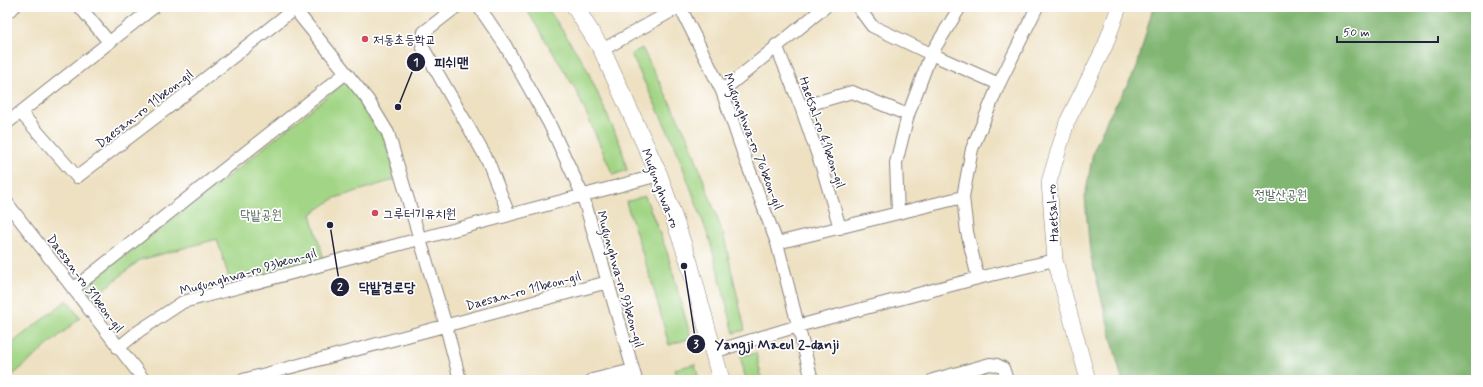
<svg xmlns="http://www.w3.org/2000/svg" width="1483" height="387" font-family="Mynerve,'Poor Story',sans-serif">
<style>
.green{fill:#a2d585;stroke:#627c60}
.forest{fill:#81b672;stroke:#526c56}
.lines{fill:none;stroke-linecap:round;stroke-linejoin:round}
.minor-casing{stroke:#88827e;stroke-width:14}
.tertiary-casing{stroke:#88827e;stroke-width:16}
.secondary-casing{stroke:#88827e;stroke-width:18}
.minor{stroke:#fff;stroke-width:12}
.tertiary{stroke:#fff;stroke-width:15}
.secondary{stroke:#fff;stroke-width:17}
.poi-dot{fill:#d1495b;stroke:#fff;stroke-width:1.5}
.labels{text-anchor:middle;stroke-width:3.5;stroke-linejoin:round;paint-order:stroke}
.poi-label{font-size:13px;fill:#22223b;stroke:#fff;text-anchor:start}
.street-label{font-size:13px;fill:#22223b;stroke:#fff}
.park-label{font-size:13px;fill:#4f6155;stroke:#fff}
.leader{fill:none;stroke:#22223b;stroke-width:1.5}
.callout-dot{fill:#22223b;stroke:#fff;stroke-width:1.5}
.mark-label{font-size:12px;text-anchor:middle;font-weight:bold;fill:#fff}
.callout-label{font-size:14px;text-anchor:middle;font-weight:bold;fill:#22223b;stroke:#fff;stroke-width:3.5;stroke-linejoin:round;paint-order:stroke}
</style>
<rect width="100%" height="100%" fill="#fff"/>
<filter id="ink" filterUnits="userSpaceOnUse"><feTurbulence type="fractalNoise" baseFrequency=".025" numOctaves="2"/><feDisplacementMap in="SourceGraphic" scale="8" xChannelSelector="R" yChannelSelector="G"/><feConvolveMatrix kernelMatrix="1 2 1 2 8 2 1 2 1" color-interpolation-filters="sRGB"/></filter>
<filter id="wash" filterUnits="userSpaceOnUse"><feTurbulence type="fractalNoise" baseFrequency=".012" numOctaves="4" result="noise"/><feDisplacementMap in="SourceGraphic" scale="16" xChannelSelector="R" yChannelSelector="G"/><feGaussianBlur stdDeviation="0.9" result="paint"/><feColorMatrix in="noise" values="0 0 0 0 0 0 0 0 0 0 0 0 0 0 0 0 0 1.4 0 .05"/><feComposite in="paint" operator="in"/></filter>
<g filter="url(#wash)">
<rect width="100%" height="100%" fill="#eee1c2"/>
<path class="green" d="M525,7H547L585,65L621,146L627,170L613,175L576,90Z
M642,48L689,140L724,237L745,330L734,333L710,241L676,148L631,54Z
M345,82L368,110L384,136L397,179L335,198L311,214L324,260L231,284L217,239L140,260L93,298L84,287L226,178Z
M645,196L667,252L691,338L669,345L653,286L626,202Z
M67,300L80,318L7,380V347Z
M756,353L762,380H746L740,356Z
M695,364L699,380H678L675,369Z"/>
<path class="forest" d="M1153,7H1476V380H1122L1090,253L1085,197L1093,152L1107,120L1136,70Z"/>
</g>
<g filter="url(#ink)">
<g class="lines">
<defs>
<path id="minor" d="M80,7L109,42
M293,7L368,100L388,133L446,326L460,380
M456,7L424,32L422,46L488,161L509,215
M479,7L505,45L549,123L583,196L636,380
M680,7L722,91L746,161L777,243L812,380
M858,7L872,26L931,54L999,84
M7,12L14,7
M776,45L801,107L823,170L840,228
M602,50L679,7
M722,91L825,7
M801,107L852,92L908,115
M21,113L77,177L169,107L294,9
M7,123L154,7
M7,203L144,380
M898,213L896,163L908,115L931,54L960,7
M777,243L963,197
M978,278L967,232L963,197L972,149L999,84L1037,7
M73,289L346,73
M118,348L139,331L183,302L659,175
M713,352L798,326L978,278L1055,260
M243,380L608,282
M592,380L633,370
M933,380L990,364L997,365L1003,368L1007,380"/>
<path id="tertiary" d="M1088,380L1055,260L1049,182L1067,122L1105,46L1119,7"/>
<path id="secondary" d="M575,7L602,50L659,175L689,262L721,380"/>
</defs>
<use href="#minor" class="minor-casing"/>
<use href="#tertiary" class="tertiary-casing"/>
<use href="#secondary" class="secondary-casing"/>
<use href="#minor" class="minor"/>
<use href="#tertiary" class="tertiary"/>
<use href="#secondary" class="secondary"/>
</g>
</g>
<g class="poi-dot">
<circle cx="365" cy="39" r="4"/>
<circle cx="375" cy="213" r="4"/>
</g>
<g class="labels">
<g class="poi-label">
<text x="373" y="44">저동초등학교</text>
<text x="383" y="218">그루터기유치원</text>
</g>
<g class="street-label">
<text transform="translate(144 108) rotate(-38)" y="5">Daesan-ro 11beon-gil</text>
<text transform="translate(823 132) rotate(71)" y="5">Haetsal-ro 41beon-gil</text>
<text transform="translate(754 141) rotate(69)" y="5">Mugunghwa-ro 76beon-gil</text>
<text transform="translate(661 188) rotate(69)" y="5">Mugunghwa-ro</text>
<text transform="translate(1052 213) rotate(-93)" y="5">Haetsal-ro</text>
<text transform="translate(248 271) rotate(-16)" y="5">Mugunghwa-ro 93beon-gil</text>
<text transform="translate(621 279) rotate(74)" y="5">Mugunghwa-ro 93beon-gil</text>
<text transform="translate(86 283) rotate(53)" y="5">Daesan-ro 31beon-gil</text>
<text transform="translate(523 290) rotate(-15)" y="5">Daesan-ro 11beon-gil</text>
</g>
<g class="park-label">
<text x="1281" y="199">정발산공원</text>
<text x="261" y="219">닥밭공원</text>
</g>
</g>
<path class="leader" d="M398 107L416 62M330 225L340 287M684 266L696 344"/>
<g class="callout-dot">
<circle cx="398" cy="107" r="4"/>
<circle cx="330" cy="225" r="4"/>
<circle cx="684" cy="266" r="4"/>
<circle cx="416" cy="62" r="10"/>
<circle cx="340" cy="287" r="10"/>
<circle cx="696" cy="344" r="10"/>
</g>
<g class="mark-label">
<text x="416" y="66">1</text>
<text x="340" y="291">2</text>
<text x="696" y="348">3</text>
</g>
<g class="callout-label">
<text x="451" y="67">피쉬맨</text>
<text x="387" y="292">닥밭경로당</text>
<text x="777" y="349">Yangji Maeul 2-danji</text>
</g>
<rect width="1483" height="387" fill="none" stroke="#fff" stroke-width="24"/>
<path d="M1337 36v6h101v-6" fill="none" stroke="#22223b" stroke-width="2"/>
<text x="1343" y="36" font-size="12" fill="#22223b" stroke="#ffffff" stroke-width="3" paint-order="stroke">50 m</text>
</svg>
